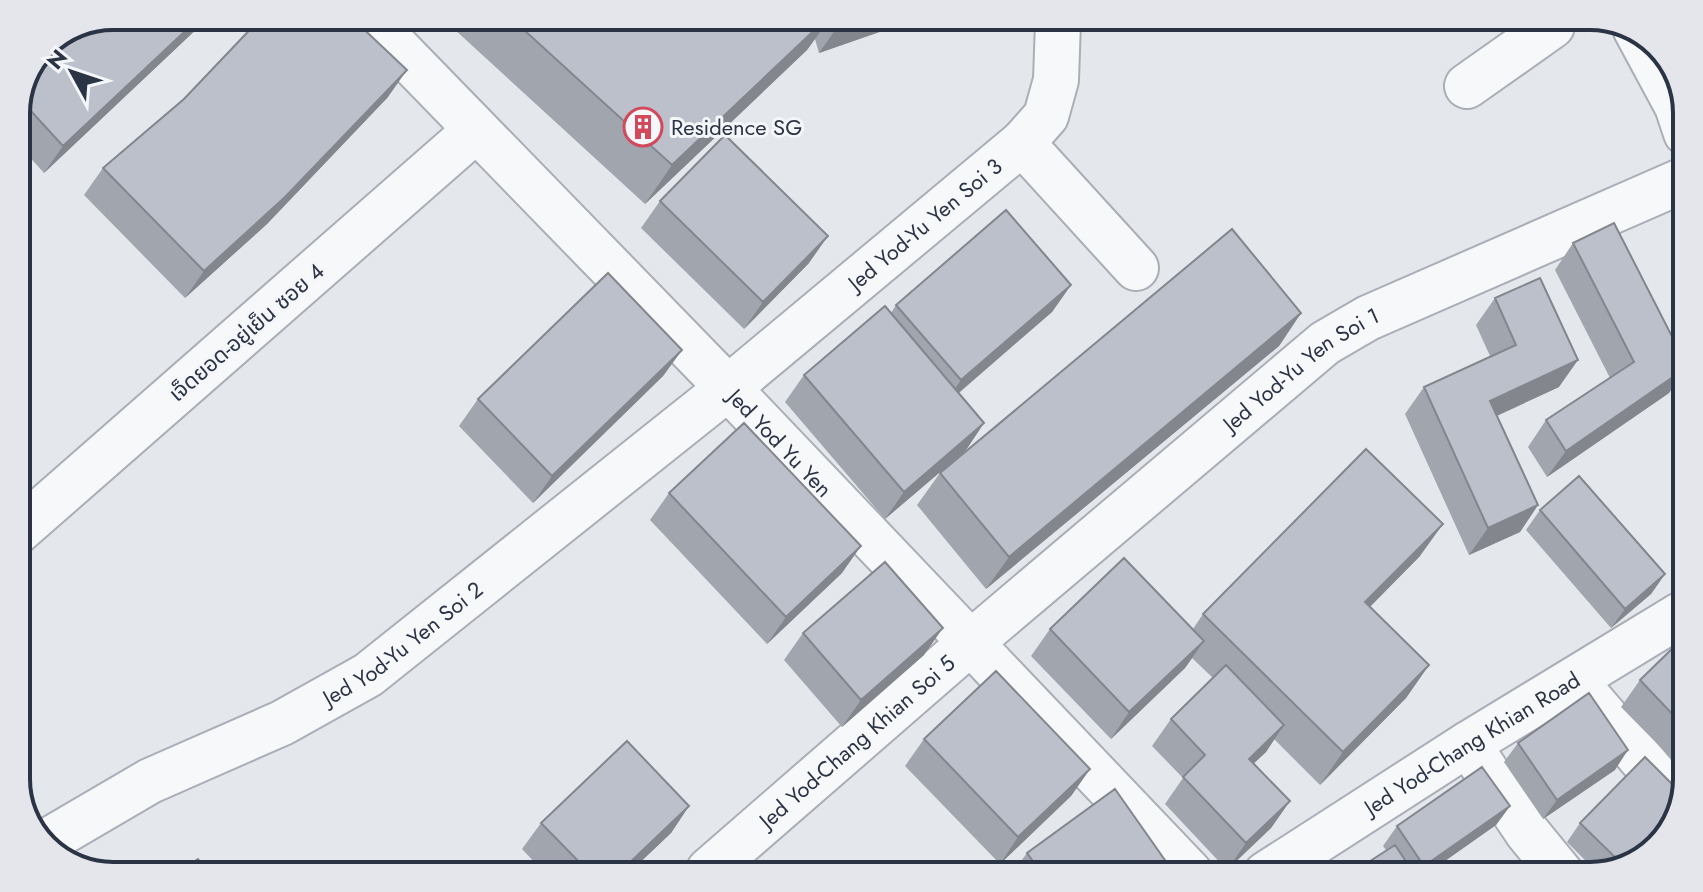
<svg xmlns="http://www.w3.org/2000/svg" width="1703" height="892" font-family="Jost,'Noto Sans Thai',sans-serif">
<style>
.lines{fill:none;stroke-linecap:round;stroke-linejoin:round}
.minor-casing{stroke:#a9aeb7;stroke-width:48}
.minor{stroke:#f7f8fa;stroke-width:44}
.wall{fill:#a1a5ae}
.shaded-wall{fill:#83868d}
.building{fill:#bbc0ca;stroke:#83868d;stroke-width:2}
.labels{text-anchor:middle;stroke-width:6;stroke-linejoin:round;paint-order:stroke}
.poi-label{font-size:22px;fill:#2b3445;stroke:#f4f6f9;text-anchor:start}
.street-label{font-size:22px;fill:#2b3445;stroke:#f4f6f9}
.rim{fill:none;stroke:#2b3445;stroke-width:4}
</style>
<rect width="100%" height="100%" fill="#e4e7ec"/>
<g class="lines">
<defs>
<g id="minor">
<path id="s1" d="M368,18L728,388L1190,873"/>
<path d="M1635,28L1677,106L1686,133"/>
<path d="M1467,86L1552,26"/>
<path d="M1022,143L1136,268"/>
<path d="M16,533L476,130"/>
<path d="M1574,680L1677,801"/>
<path d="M1468,744L1527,832L1563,876"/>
<path id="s2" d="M44,843L150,781L282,723L368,675L728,388L1022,143L1046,116L1056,80L1058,22"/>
<path id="s3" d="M709,870L969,644L1325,343L1368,318L1686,179"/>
<path id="s4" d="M1266,874L1468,744L1680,615"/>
</g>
</defs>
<use href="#minor" class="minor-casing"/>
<use href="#minor" class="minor"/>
</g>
<path class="wall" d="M442,18L911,21L819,53L815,39L807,50L645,204Z
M203,23L44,173L16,142V107L45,44Z
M388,97L267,224L185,298L84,195L103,168Z
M660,201L809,263L744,329L641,228Z
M1573,243L1683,358V373L1669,393L1547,477L1528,447L1546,420L1610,378L1555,270Z
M1071,285L1052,312L959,393L984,423L966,450L885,519L785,402L804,375L891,313L896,305Z
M1495,298L1559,387L1497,416L1538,505L1520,532L1469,555L1405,414L1424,387L1490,356L1476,325Z
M1301,313L1279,346L986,589L917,505L940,473Z
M682,350L663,376L533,503L459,426L478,399Z
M669,493L842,573L767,644L650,520Z
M1540,510L1665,574L1651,594L1611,628L1526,530Z
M1420,556L1370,607L1429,665L1406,698L1320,785L1274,739L1266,752L1254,763L1290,801L1271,828L1227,870L1165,804L1183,778L1152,746L1171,719L1213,678L1192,658L1185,668L1111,739L1031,656L1050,629H1193L1203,614Z
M803,633L924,655L842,727L784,660Z
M1679,642L1678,765L1621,707L1640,680Z
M924,739L1090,769L1071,796L1000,864L905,766Z
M1518,743L1615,770L1543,819L1504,762Z
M689,806L671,833L632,870L541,869L522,849L541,823Z
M1510,806L1496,825L1425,875L1350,874L1386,850L1383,846L1397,826Z
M1580,823L1639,863L1599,874L1567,842Z
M1027,853L1174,873L1013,872Z"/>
<path class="shaded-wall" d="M200,17H208L203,23L44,173L63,146Z
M824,21H828L807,50L645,204L672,165Z
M853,21H911L819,53L838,26Z
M407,70L388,97L267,224L185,298L204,271Z
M828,236L809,263L744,329L763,302Z
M1071,285L1052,312L942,407L961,380Z
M1301,313L1279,346L986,589L1009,557Z
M682,350L663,376L533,503L552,476Z
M1578,360L1559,387L1472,427L1490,401Z
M1683,370V373L1669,393L1547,477L1566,451Z
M984,423L966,450L885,519L904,492Z
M1538,505L1520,532L1469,555L1488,528Z
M1443,524L1420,556L1343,634L1365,602Z
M861,546L842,573L767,644L786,617Z
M1665,574L1651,594L1611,628L1625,609Z
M943,628L924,655L842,727L861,700Z
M1204,641L1185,668L1111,739L1129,712Z
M1429,665L1406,698L1320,785L1343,752Z
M1284,725L1266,752L1230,786L1249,759Z
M1628,750L1615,770L1543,819L1557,800Z
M1090,769L1071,796L1000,864L1018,837Z
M1290,801L1271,828L1227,870L1246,843Z
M689,806L671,833L632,870L623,869Z
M1510,806L1496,825L1425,875H1418L1424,866Z"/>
<path class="building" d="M113,16L200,17L63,146L20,99L45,44Z
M262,17L352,18L407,70L285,197L204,271L103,168L184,99Z
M512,19L824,21L672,165Z
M836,21H853L838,26Z
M725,135L828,236L763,302L660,201Z
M1006,210L1071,285L961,380L896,305Z
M1614,223L1683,358V370L1566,451L1546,420L1634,362L1573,243Z
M1232,229L1301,313L1009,557L940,473Z
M608,273L682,350L552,476L478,399Z
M1540,278L1578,360L1490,401L1538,505L1488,528L1424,387L1516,345L1495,298Z
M885,306L984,423L904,492L804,375Z
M744,423L861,546L786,617L669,493Z
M1366,449L1443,524L1365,602L1429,665L1343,752L1203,614Z
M1579,476L1665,574L1625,609L1540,510Z
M1124,558L1204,641L1129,712L1050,629Z
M885,562L943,628L861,700L803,633Z
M1679,642L1678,720L1640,680Z
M1226,665L1284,725L1249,759L1290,801L1246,843L1183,777L1205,755L1171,719Z
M996,671L1090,769L1018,837L924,739Z
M1589,693L1628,750L1557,800L1518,743Z
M627,741L689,806L623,869H586L541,823Z
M1645,757L1677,789V822L1639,863L1625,867L1580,823Z
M1482,767L1510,806L1424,866L1397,826Z
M1115,789L1174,873L1041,872L1027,853Z
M1395,845L1415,875L1350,874Z
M198,859L204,867H186Z"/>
<defs>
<symbol id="building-ring" viewBox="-11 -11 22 22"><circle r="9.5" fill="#f4f6f9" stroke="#d1495b" stroke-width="1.5"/><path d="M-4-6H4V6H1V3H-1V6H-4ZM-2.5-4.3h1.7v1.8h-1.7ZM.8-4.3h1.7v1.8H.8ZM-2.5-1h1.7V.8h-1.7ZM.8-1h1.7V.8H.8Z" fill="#d1495b"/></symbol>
</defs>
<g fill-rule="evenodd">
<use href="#building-ring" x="621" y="105" width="44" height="44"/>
</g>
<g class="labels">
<g class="poi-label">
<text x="671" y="135">Residence SG</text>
</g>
<g class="street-label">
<text dy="8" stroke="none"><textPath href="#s2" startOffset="1082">Jed Yod-Yu Yen Soi 3</textPath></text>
<text transform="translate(246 332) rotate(-41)" y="8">เจ็ดยอด-อยู่เย็น ซอย 4</text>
<text dy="8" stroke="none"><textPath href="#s3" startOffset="776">Jed Yod-Yu Yen Soi 1</textPath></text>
<text dy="8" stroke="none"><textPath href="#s1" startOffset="592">Jed Yod Yu Yen</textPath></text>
<text dy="8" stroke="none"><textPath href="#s2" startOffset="412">Jed Yod-Yu Yen Soi 2</textPath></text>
<text dy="8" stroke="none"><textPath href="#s3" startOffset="196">Jed Yod-Chang Khian Soi 5</textPath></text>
<text dy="8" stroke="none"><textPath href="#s4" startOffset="244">Jed Yod-Chang Khian Road</textPath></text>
</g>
</g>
<path d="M0 0H1703V892H0ZM113 30H1590A83 83 0 0 1 1673 113V779A83 83 0 0 1 1590 862H113A83 83 0 0 1 30 779V113A83 83 0 0 1 113 30Z" fill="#e4e6eb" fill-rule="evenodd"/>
<path class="rim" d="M113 30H1590A83 83 0 0 1 1673 113V779A83 83 0 0 1 1590 862H113A83 83 0 0 1 30 779V113A83 83 0 0 1 113 30Z"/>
<g transform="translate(72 72) rotate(310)" stroke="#f4f6f9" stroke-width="6" paint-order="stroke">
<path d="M0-6L14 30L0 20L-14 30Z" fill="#2b3445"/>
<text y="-12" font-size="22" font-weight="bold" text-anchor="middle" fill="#2b3445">N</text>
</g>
</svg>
